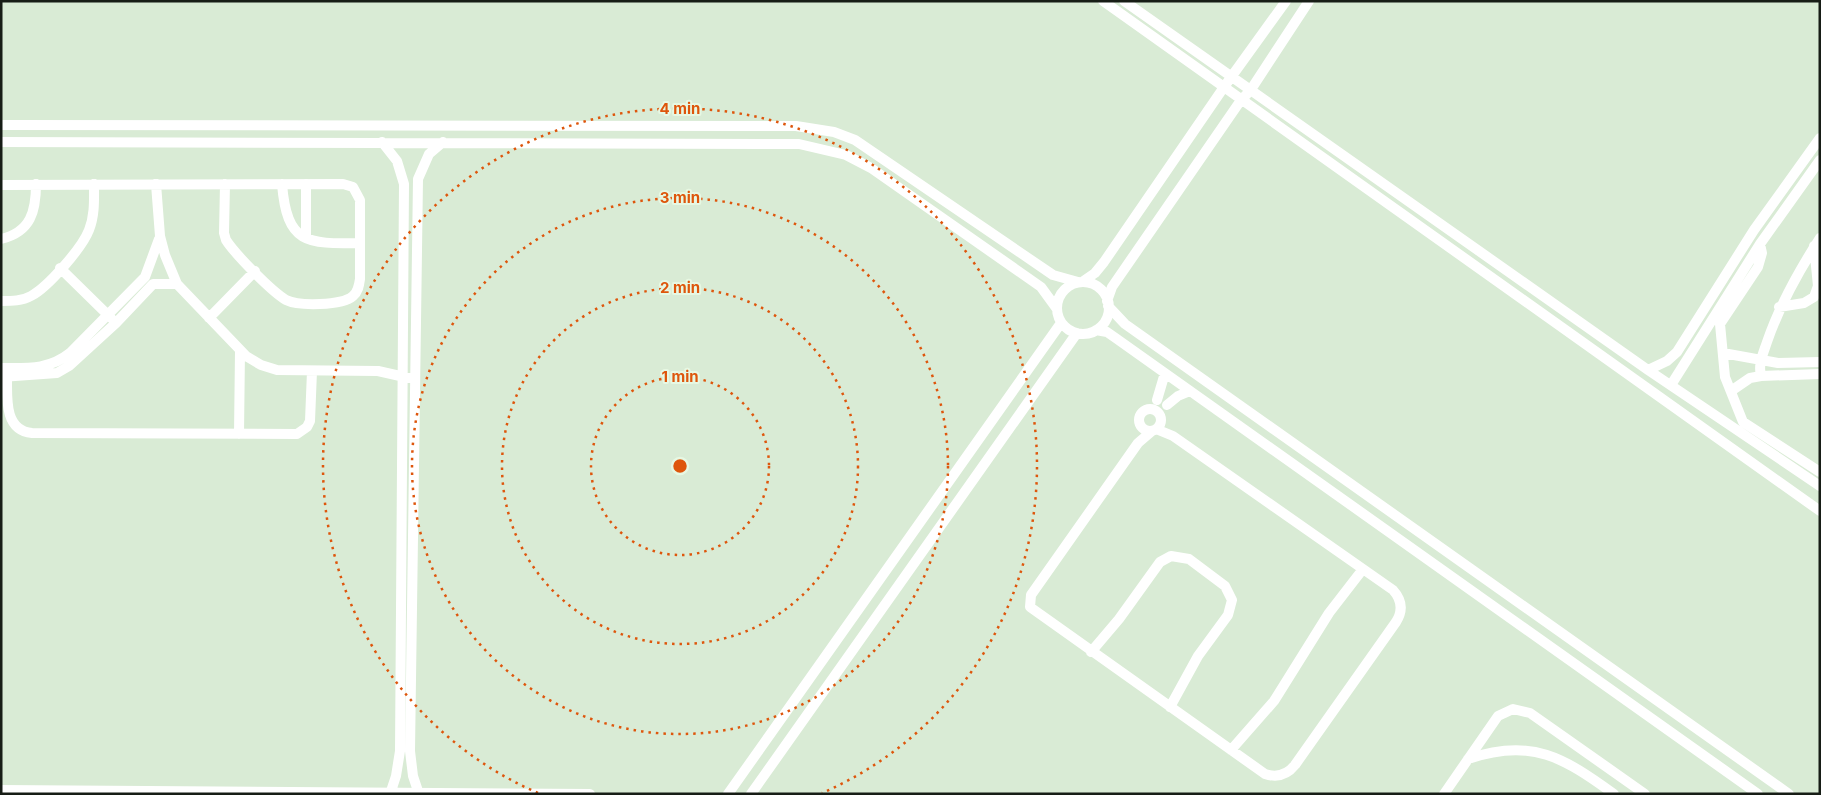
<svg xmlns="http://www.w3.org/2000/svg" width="1821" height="795" font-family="Inter,sans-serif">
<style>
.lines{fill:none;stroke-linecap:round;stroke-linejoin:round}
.minor{stroke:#fff;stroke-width:10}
.ring{fill:none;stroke:#de560c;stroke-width:2.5;stroke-dasharray:2.5 5}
.centre{fill:#de560c;stroke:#e7f8e3;stroke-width:2.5}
.ring-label{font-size:15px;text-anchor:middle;font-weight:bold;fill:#de560c;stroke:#e7f8e3;stroke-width:4;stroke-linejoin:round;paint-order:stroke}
</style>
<rect width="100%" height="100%" fill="#d9ebd5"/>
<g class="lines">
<path class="minor" d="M1103,1L1820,511
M1124,1L1648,370L1820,486
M1,125L796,126L834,132L855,140L1053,275L1078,282
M1,142L799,144L846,155L871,168L1041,287L1057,309
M382,142L397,161L404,184L400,751L396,776L390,794
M156,184L160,236L165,255L177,284L246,356L261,365L277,370L378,371L409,378
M282,184C287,244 306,244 360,243
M1,185L343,184L353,187L360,200V279C359,286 358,292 353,296C342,306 298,306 286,300C271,291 235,254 226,240L224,233L225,184
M306,238V184
M1,239C31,232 36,211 36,184
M1760,244L1762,253L1758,267L1720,324L1725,377L1743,422L1820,472
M60,268L111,318
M1082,282L1095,273L1104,262L1224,87L1286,1
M1057 308a26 26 0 1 1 52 0a26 26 0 1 1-52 0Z
M1,301C12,301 22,301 31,296C48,287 82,248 89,230C95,215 94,199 94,184
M1107,301L1112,287L1241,100L1250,91L1309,1
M1108,306L1125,324L1789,794
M1779,307L1804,303L1814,297L1818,286L1814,246
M209,318L255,271
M1096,330L1107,332L1117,339L1758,794
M1723,353L1778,363L1820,362
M1,368C27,368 49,370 70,353L145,277L159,239
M7,368C8,391 1,430 32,433L297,434L307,427L310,421L312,371
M1648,370L1667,361L1677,352L1754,230L1820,138
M1761,376C1758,364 1763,354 1767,342C1780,304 1798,272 1820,238
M1,377L57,373L69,366L116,323L153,284H177
M1671,385L1760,244L1820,160
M1731,391L1750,378L1761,376L1820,374
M1157,400L1165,373
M1167,405L1178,396L1190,391
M1139 420a11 11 0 1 1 22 0a11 11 0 1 1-22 0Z
M1152,431L1138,443L1031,595L1030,607L1265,774C1277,778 1287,775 1295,765L1396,622C1403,611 1402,600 1393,590L1173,436L1156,429
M239,434L240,351
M1091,652L1119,619L1160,562L1171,556L1189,559L1225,586L1232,600L1228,615L1198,656L1170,707
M1231,750L1274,701L1329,613L1363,569
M1468,759C1532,737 1564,758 1614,794
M1,790L590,794
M419,794L413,776L410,751L418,179L429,154L443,142
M728,794L1061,323
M751,794L1077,333
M1444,794L1498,716L1513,709L1530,713L1645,794"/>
</g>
<g class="ring">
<circle cx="680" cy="466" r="89"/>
<circle cx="680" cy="466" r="178"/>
<circle cx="680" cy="466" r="268"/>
<path d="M538 793A357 357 0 1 1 822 793"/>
</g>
<circle cx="680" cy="466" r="8" class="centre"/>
<g class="ring-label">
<text x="680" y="114">4 min</text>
<text x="680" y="203">3 min</text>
<text x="680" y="293">2 min</text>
<text x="680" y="382">1 min</text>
</g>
<rect width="1821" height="795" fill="none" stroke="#171d16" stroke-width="5"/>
</svg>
